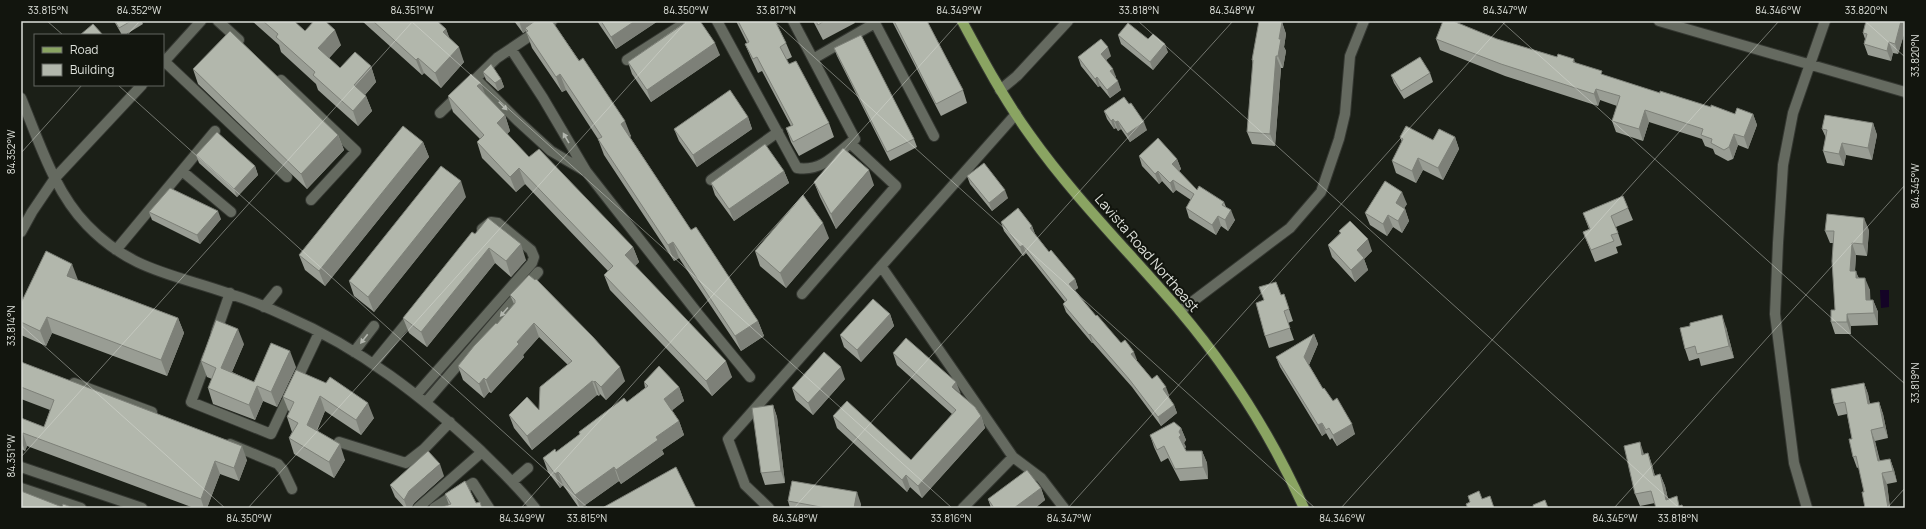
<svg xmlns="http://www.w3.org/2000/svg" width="1926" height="529" font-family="Manrope,sans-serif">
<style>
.water{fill:#140326}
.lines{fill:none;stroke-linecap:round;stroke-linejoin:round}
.minor-casing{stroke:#353832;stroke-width:12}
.major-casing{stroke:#353832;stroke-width:12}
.minor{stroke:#656a60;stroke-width:10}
.major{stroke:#8aa462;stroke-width:10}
.wall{fill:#999d94}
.shaded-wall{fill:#7d8078}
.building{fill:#b2b7ac;stroke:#7d8078}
.oneway{fill:#b3b7af}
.ticks{fill:none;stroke:#dde0da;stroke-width:1;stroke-opacity:0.45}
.labels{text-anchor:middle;stroke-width:4;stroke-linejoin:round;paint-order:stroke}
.street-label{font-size:14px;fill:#dde0da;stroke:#12150e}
.neatline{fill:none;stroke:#dde0da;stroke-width:1.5}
.ticks-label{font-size:10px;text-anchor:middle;fill:#dde0da}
</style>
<rect width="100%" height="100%" fill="#1b1f17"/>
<path class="water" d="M1880,290H1889V307L1881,308Z"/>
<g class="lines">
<defs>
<path id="minor" d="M218,21L239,40
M717,21L797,168C822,172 836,154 855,139L793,21
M874,21L934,136
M1659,21L1905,92
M511,49L543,98L586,171L699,315L750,377
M813,59L875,23
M627,60L688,21
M164,61L287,177
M163,63L201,21
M476,79L517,120L551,151L585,171
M281,80L356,151L311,200
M1000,90L1017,76L1068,21
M21,98C39,141 54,191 87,225C131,271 174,274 230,294C250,300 269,308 288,317C360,348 423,397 481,451C500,470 519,487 535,508
M440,113L497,58L552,21
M182,171L231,212
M711,180L778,132
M21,232L32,212L55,178L142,85
M116,250L215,131
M881,266L1013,457L1041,478L1064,508
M802,294L896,186L850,143
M264,307L277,291
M1180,311L1290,228L1321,192L1339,139L1345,114L1350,56L1364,21
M216,333L230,293
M354,352L374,326
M208,356L191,402L271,434L319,333
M373,364L413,315
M74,383L152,412
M416,395L532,263L534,257L531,250L498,223L491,222L482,229
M426,402L538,272
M339,442L406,463L424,449L450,422
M230,444L278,464L283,470L292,489
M21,467L142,508
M513,481L528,468
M21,488L81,508
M418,508L482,452
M434,508L473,483L489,508
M769,508L745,485L728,439L1016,114
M963,508L1013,457
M1807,508L1794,463L1775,314L1778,243L1783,165L1793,113L1825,21"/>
<path id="major" d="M962,21C983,60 1004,99 1030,135C1073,196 1130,253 1179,310C1229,369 1272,437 1304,508"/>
</defs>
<use href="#minor" class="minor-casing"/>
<use href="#major" class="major-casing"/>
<use href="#minor" class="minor"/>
<use href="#major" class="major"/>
</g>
<path class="wall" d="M114,21H143L142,22L143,24L125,35H122Z
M252,21H297L295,23L305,31L341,45L329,58L340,68L371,66L376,82L365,95L366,96L372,111L358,126L318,90L316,84L281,52L279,45Z
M362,21H437L446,29L449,38L464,62L441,88L424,73L422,75Z
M514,21H552L631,136L630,137L691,230L758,321L764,336L741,351L679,258L674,261L604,155L598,139L566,90L562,92L532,48L526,31L523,33Z
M597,21H658L616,49Z
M683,21L720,55L651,102L632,74L628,62L684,23Z
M736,21H775L786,43L792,57L786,60L789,64L829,123L834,137L799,156L791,142L786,128L791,126L762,71L758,73L751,58L745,44L747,43Z
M813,21H854L855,23L823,40Z
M892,21H927L963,90L967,103L941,116Z
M1905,21V31L1898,54L1893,53L1891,61L1868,55L1864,44L1865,39L1863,33Z
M1282,22L1286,34L1284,47L1286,51L1283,68H1281L1275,146L1252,144L1247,132L1253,63L1252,60Z
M1118,35L1148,39L1168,52L1153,70L1121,44Z
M1436,39H1497L1557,57L1574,59L1575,63L1603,75L1660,93L1735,114H1753L1757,125L1748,149L1738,145L1733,159L1728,161L1715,154L1713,149L1705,146L1702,139L1649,122L1643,141L1616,132L1612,121L1617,106L1600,100L1598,106L1505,76L1440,50Z
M834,48L914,139L917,147L890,161L837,56Z
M1111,56L1106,60L1116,77H1115L1121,90L1110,98L1100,86L1098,87L1081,66L1078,57Z
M193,69L338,135L344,150L307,189L198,84Z
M483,72L501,79L504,87L498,91L486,80Z
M1430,73L1433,82L1404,99L1394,83L1391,75Z
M485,95L505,115L510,131L507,134L529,157L633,247L639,262L635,266L732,377L712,396L610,290L604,275L608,271L525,184L516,192L482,158L477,142L480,139L453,112L448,96Z
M1104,111L1147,130L1130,142L1121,129L1118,131L1116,128L1114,129L1107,119Z
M748,117L752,129L697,167L679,141L674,129Z
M1873,123L1877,135L1872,160L1846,155L1844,166L1827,163L1823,151L1826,138L1822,129Z
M1400,137L1433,140L1455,137L1459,149L1443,180L1423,170L1416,183L1396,173L1392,161L1402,142Z
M423,142L429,157L325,286L305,270L299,255Z
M196,155L255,166L258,175L237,197L199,163Z
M1139,156L1177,159L1181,169L1179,171L1197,190L1224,202L1226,207L1235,220L1228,231L1221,226L1216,235L1189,218L1186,208L1191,200L1176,190L1173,193L1162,181L1159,184L1142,166Z
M784,171L789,183L734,221L715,195L711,183Z
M967,176L1008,198L992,211L970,184Z
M814,182L874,185L836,229L820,197Z
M466,197L374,312L354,296L349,281Z
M1407,204L1404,208L1405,209L1409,221L1402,233L1393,227L1387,236L1370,225L1365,213Z
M1628,208L1633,220L1616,227L1622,245L1616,247L1618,253L1595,262L1583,232L1589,229L1583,213Z
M149,212L221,219L200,244L152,220Z
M1001,222L1032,226L1035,234L1049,252L1075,279L1078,288L1075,290L1096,316L1137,360V361L1152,379L1169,395L1168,396L1174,405L1177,413L1161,426L1132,387L1093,343H1092L1066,312L1063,304L1065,302L1026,253L1023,256L1004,231Z
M1869,230L1867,256L1856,255L1855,271L1859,278L1870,290V300H1873L1878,312V325L1851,326V334H1835L1831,322L1835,310L1833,243H1830L1825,231Z
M1339,231L1372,251L1364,259L1368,270L1355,282L1332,257L1328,245L1340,233Z
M475,234L526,260L511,277L495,263L427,347L409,333L403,318Z
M829,238L786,288L760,266L755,251Z
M78,280L178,318L184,333L167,376L52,333L46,346L21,335V303Z
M1284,294L1293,321L1288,323L1294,340L1269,348L1265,336L1281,295Z
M510,295L625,381L606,400L600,394L599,396L597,395L532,450L514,428L509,415L539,410L568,365L539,337L523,355L524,357L491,393L489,392L484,398L463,380L458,366L497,324L514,304Z
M890,314L894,326L861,362L844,347L840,335Z
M1726,327L1734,358L1701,366L1699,358L1689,361L1685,349Z
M1314,334L1318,344L1309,365L1323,389L1355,434L1337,446L1332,438L1330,440L1326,433L1322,436L1280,367L1276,357Z
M244,344L232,372L254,382L296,367L277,407L263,401L255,420L213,404L208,388L212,379L207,377L201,361Z
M893,353L960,395L981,416L985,428L922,498L910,487L907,492L837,428L833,416L911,460L952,414L897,365Z
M21,362L247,460L239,481L220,474L207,508H194L27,446L25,451L21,449V418L44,427L50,410L21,399Z
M296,370L374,418L361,435L325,411L317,431L345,460L334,478L294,454L289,438L292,432L287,417L289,412L283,397Z
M845,379L813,415L796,400L792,388Z
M644,382L679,387L684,401L672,410L679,421L684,435L662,450L664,454L621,484L619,481L581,508H579L565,488L563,485L560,488L548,472L543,458L556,452L580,434L579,432L627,402L645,388Z
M1864,383L1868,394L1870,404L1879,402L1883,414L1888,438L1875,441L1880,461L1890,459L1894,470L1897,482L1887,484L1890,508H1865L1864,492L1859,467L1857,468L1853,457L1852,439L1847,414L1838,416L1834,404Z
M773,405L777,417L785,483L765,485L761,473Z
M1181,428L1186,440L1184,443L1186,447L1185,448L1186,451H1202L1207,463L1208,479L1180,481L1168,458L1161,462L1154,447L1150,435Z
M1648,453L1652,465L1655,476L1660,474L1665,486L1668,499L1680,506L1655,503L1640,506L1635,494L1644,454Z
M444,476L414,503L411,508H405L395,497L390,485Z
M1041,488L1045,500L1035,508H991L988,499Z
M445,494L476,503L449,505Z
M788,501L861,504L860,508H790Z"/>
<path class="shaded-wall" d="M519,21H540L525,28L526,31L523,33Z
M635,21H658L616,49L611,37Z
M1901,21H1905V31L1898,54L1895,44Z
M1282,22L1286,34L1284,47L1286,51L1283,68L1278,56L1279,39Z
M446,29L452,44L443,32Z
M335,30L341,45L324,64L318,48Z
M1889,42L1893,53L1891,61L1887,51Z
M715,43L720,55L651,102L647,90Z
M1165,44L1168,52L1153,70L1150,62Z
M459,47L464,62L441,88L435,73Z
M1108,47L1111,56L1104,62L1101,54Z
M1276,56L1281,68L1275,146L1270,134Z
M418,58L424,73L422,75L416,60Z
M371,66L376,82L360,100L354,85Z
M1113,69L1116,77L1113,79L1110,71Z
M560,74L566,90L562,92L556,77Z
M1097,77L1100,86L1098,87L1095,79Z
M501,79L504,87L498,91L495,83Z
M1118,81L1121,90L1110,98L1107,90Z
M481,83L487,99L477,86Z
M1596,89L1600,100L1598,106L1594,94Z
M366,96L372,111L358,126L353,111Z
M1645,110L1649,122L1643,141L1639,129Z
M1753,114L1757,125L1748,149L1744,137Z
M505,115L510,131L502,139L497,123Z
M748,117L752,129L697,167L693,155Z
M1113,119L1116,128L1114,129L1111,121Z
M625,121L631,136L626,139L621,124Z
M1118,121L1121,129L1118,131L1115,122Z
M1144,122L1147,130L1130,142L1127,134Z
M1873,123L1877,135L1872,160L1868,148Z
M1734,134L1738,145L1733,159L1729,147Z
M338,135L344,150L307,189L301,174Z
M1455,137L1459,149L1443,180L1438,168Z
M423,142L429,157L325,286L319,271Z
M1842,143L1846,155L1844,166L1839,154Z
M1418,158L1423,170L1416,183L1412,171Z
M1177,159L1181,169L1176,174L1172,164Z
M255,166L258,175L237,197L234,189Z
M519,168L525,184L516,192L510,177Z
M869,170L874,185L836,229L831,214Z
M784,171L789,183L734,221L729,209Z
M1158,171L1162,181L1159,184L1155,174Z
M1173,180L1176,190L1173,193L1170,183Z
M461,181L466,197L374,312L368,297Z
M1005,190L1008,198L992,211L989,203Z
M1402,192L1407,204L1400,215L1396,203Z
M1405,209L1409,221L1402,233L1398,221Z
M1231,210L1235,220L1228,231L1225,220Z
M218,211L221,219L200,244L197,235Z
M1388,215L1393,227L1387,236L1383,224Z
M1218,216L1221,226L1216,235L1212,225Z
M1864,218L1869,230L1867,256L1863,244Z
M823,223L829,238L786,288L780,273Z
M1032,226L1035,234L1030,228Z
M1368,239L1372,251L1364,259L1368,270L1355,282L1351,270L1357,250Z
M673,242L679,258L674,261L668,245Z
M1852,243L1856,255L1854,283L1850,271Z
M521,244L526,260L511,277L506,261Z
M1023,245L1026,253L1023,256L1020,247Z
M633,247L639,262L630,271L625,255Z
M489,248L495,263L427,347L421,332Z
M72,264L78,280L67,276Z
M1856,271L1860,283L1856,278Z
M1865,278L1870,290L1871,312L1866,300Z
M1075,279L1078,288L1072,292L1069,284Z
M1873,300L1878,312V325L1874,313Z
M890,314L894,326L861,362L857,350Z
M1847,314L1851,326V334L1847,322Z
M1722,315L1726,327L1734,358L1729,346Z
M47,317L52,333L46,346L40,331Z
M178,318L184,333L167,376L161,360Z
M758,321L764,336L741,351L735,336Z
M534,323L539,337L523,355L524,357L491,393L486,380L517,342Z
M238,329L244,344L227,383L221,368Z
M1090,334L1093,343H1092L1089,335Z
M1314,334L1318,344L1308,367L1304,357Z
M290,351L296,367L277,407L271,392Z
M1134,352L1137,360L1134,363L1131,354Z
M726,361L732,377L712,396L706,381Z
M620,367L625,381L606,400L601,387Z
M841,367L845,379L813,415L808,403Z
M484,378L489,392L484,398L479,384Z
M592,381L597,395L532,450L527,436Z
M595,381L600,394L599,396L594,382Z
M956,382L961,394L952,387Z
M1864,383L1868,394L1872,416L1868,404Z
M257,386L263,401L255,420L249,405Z
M679,387L684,401L669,413L664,399Z
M1166,387L1169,395L1166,398L1163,389Z
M320,396L325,411L312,440L307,425Z
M1879,402L1883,414L1888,438L1884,427Z
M368,403L374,418L361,435L356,420Z
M773,405L777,417L785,483L781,471Z
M1174,405L1177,413L1161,426L1158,417Z
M981,416L985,428L922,498L918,486Z
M679,421L684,435L662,450L664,454L621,484L616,470L656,437Z
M1322,423L1326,433L1322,436L1318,425Z
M1352,424L1355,434L1337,446L1333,435Z
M1181,428L1186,440L1184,443L1186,447L1184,449L1179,437V432Z
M1871,430L1875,441L1882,473L1878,461Z
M23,433L27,446L25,451L21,440V437Z
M1640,442L1644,454L1642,455Z
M340,444L345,460L334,478L329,462Z
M242,446L247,460L239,481L234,468Z
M1202,451L1207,463L1208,479L1203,467Z
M1648,453L1652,465L1658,488L1654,476Z
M1890,459L1894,470L1897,482L1893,471Z
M215,461L220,474L207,508H204L201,499Z
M440,464L444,476L414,503L411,508H407L404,500L409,491Z
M614,467L619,481L581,508H580L575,495Z
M558,472L563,485L560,488L555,474Z
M1882,473L1887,484L1890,508H1888Z
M1660,474L1665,486L1670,508L1666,500Z
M906,475L910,487L907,492L902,480Z
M1041,488L1045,500L1035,508H1014Z
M857,492L861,504L860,508H854Z"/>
<path class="building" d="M115,21H131L119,28Z
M263,21H294L305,31L314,21H325L335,30L318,48L340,68L355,52L371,66L354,85L366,96L353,111L313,75L315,72L276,37L278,34Z
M373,21H437L446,29L443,32L459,47L435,73L418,58L416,60Z
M535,21H552L579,61L583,58L625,121L621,124L691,230L696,227L758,321L735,336L673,242L668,245L598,139L602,137L560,74L556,77L526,32L528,31L525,28Z
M601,21H635L611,37Z
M684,21H700L715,43L647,90L628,62L685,23Z
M738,21H775L786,43L780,47L789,64L796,61L829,123L793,142L786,128L793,125L757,57L753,59L745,44L749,42Z
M816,21H824L818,25Z
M894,21H927L963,90L936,104Z
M1259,21H1277L1282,22L1279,39H1281L1278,56H1276L1270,134L1247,132L1253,60H1252Z
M1443,21H1453L1497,39L1557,57L1558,54L1574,59L1573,62L1602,71L1601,74L1660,93V91L1711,107V105L1735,114L1737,108L1753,114L1744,137L1734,134L1729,147L1724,150L1711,143L1712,139L1701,135L1703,129L1645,110L1639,129L1612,121L1620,96L1596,89L1594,94L1501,64L1436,39Z
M1866,21H1901L1895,44L1889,42L1887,51L1864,44L1867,34L1863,33Z
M1128,23L1148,39L1153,34L1165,44L1150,62L1118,35Z
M93,24L103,35H80Z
M230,31L338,135L301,174L193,69Z
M861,35L914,139L887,152L834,48Z
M1101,39L1108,47L1101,54L1113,69L1110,71L1118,81L1107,90L1097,77L1095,79L1078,57Z
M1420,57L1430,73L1401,91L1391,75Z
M491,64L501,79L495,83L483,72Z
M471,74L481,83L477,86L505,115L497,123L529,157L539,149L633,247L625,255L726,361L706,381L604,275L613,266L519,168L510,177L477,142L484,135L448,96Z
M730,90L748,117L693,155L674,129Z
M1124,97L1129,104L1131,103L1144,122L1127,134L1118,121L1115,122L1113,119L1111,121L1104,111Z
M1825,115L1873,123L1868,148L1842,143L1839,154L1823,151L1827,130L1822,129Z
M403,126L423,142L319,271L299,255Z
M1406,126L1433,140L1439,129L1455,137L1438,168L1418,158L1412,171L1392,161L1403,139L1400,137Z
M217,132L255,166L234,189L196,155Z
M1158,138L1177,159L1172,164L1197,190L1199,186L1224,202L1222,205L1231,210L1225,220L1218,216L1212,225L1186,208L1194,194L1173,180L1170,183L1158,171L1155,174L1139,156Z
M765,144L784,171L729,209L711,183Z
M843,148L869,170L831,214L814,182Z
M984,163L1005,190L989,203L967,176Z
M441,166L461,181L368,297L349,281Z
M1385,181L1402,192L1396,203L1405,209L1398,221L1388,215L1383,224L1365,213Z
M170,188L218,211L197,235L149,212Z
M803,195L823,223L780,273L755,251Z
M1623,196L1628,208L1611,216L1618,233L1611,235L1614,241L1591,250L1583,232L1590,229L1583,213Z
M1018,208L1032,226L1030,228L1049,252L1051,250L1075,279L1069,284L1096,316L1097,315L1121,343L1125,340L1134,352L1131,354L1152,379L1157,375L1166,387L1163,389L1174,405L1158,417L1129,379L1090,334L1089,335L1063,304L1067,300L1023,245L1020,247L1001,222Z
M1827,214L1864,218L1863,244L1852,243L1850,271H1856V278H1865L1866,300H1873L1874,313L1847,314V322H1831V310H1835L1832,261L1834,231H1825Z
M488,218L521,244L506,261L489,248L421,332L403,318L472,232L475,234Z
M1350,221L1368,239L1357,250L1364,258L1351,270L1328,245L1341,233L1339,231Z
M46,251L72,264L67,276L178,318L161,360L47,317L40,331L21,322V303Z
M529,275L535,280L536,279L593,337L620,367L601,387L595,381L594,382L592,381L527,436L509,415L527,397L539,410L540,387L572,361L534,323L517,342L519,344L486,380L484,378L479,384L458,366L474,346L496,323L497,324L515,303V300L510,295Z
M1276,282L1281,295L1284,294L1289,309L1284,311L1290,328L1265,336L1256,303L1264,300L1259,287Z
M873,299L890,314L857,350L840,335Z
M1722,315L1729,346L1697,354L1695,346L1685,349L1680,328L1690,326V323Z
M216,320L238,329L221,368L254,382L271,343L290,351L271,392L257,386L249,405L208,388L216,368L201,361Z
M1314,334L1304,357L1323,389L1324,388L1333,401L1337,398L1352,424L1333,435L1329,428L1326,430L1322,423L1318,425L1276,357Z
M906,338L956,382L952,387L975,407L981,416L918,486L906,475L902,480L833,416L847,401L911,460L956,410L893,353Z
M824,352L841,367L808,403L792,388Z
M21,362L242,446L234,468L215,461L201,499L23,433L21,437V418L44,427L54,400L21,387Z
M659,366L679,387L664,399L679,421L656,437L658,440L616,470L614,467L575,495L560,474L558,472L555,474L543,458L555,449L556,452L580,434L579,432L624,398L627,402L648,386L644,382Z
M296,370L326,383L330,377L368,403L356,420L320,396L307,425L340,444L329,462L289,438L298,423L287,417L294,402L283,397Z
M1864,383L1868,404L1879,402L1884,427L1871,430L1878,461L1890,459L1893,471L1882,473L1888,508H1865L1862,492H1864L1856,456L1853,457L1849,439H1852L1845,402L1834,404L1831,389Z
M773,405L781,471L761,473L752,408Z
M1174,422L1181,428L1179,432L1181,435L1179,437L1186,451H1202L1203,467L1175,469L1164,446L1157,450L1150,435Z
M1640,442L1642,455L1648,453L1654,476L1660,474L1666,500L1677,496L1679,506L1682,505L1683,508H1656L1651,491L1635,494L1624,446Z
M428,451L440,464L409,491L404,500L390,485Z
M676,467L696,508H604V507Z
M1027,470L1041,488L1014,508H994L988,499Z
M465,481L476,503L480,502L482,508H440L451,504L445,494Z
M792,481L857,492L854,508H826L788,501Z
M21,491L62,507L63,504L74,508H21Z
M1479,491L1482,499L1490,496L1494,508H1468L1466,504L1470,502L1468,496Z
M1545,500L1548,508H1534L1533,505Z"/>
<defs><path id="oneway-solid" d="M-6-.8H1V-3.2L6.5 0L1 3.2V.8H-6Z"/></defs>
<g class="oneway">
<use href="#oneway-solid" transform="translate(503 106) rotate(45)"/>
<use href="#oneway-solid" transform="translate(566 138) rotate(-120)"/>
<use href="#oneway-solid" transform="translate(504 312) rotate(131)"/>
<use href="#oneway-solid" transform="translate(364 339) rotate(128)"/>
</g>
<path class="ticks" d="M47,21L63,35M411,21L952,508M774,21L1315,508M1138,21L1679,508M1501,21L1905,384M1865,21L1905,57M127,35L140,21M118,85L588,508M21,153L82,85M21,325L225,508M21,457L413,21M248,508L687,21M521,508L960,21M794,508L1233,21M1068,508L1506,21M1341,508L1779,21M1614,508L1905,185M1887,508L1905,488"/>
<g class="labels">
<g class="street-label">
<text transform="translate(1147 253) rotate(49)" y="5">Lavista Road Northeast</text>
</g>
</g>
<rect width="1926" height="529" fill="none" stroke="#12150e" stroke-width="44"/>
<rect x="34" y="34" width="130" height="52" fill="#12150e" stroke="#636660"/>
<rect x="42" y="47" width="20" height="6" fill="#8aa462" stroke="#636660"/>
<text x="70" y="54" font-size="12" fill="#dde0da">Road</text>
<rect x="42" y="64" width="20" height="12" fill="#b2b7ac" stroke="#636660"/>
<text x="70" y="74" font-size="12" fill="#dde0da">Building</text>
<rect x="22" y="22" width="1882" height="485" class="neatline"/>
<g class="ticks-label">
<text x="48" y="14">33.815°N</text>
<text x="139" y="14">84.352°W</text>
<text x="412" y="14">84.351°W</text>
<text x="686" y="14">84.350°W</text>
<text x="776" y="14">33.817°N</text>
<text x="959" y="14">84.349°W</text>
<text x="1139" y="14">33.818°N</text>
<text x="1232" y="14">84.348°W</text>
<text x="1505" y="14">84.347°W</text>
<text x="1778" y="14">84.346°W</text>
<text x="1866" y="14">33.820°N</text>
<text transform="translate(1915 56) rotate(-90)" y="4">33.820°N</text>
<text transform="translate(11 152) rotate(-90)" y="4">84.352°W</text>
<text transform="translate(1915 186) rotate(-90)" y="4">84.345°W</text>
<text transform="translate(11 326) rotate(-90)" y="4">33.814°N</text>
<text transform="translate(1915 383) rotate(-90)" y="4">33.819°N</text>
<text transform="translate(11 456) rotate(-90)" y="4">84.351°W</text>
<text x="249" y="522">84.350°W</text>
<text x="522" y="522">84.349°W</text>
<text x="587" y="522">33.815°N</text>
<text x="795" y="522">84.348°W</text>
<text x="951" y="522">33.816°N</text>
<text x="1069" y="522">84.347°W</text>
<text x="1342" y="522">84.346°W</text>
<text x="1615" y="522">84.345°W</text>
<text x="1678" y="522">33.818°N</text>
</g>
</svg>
